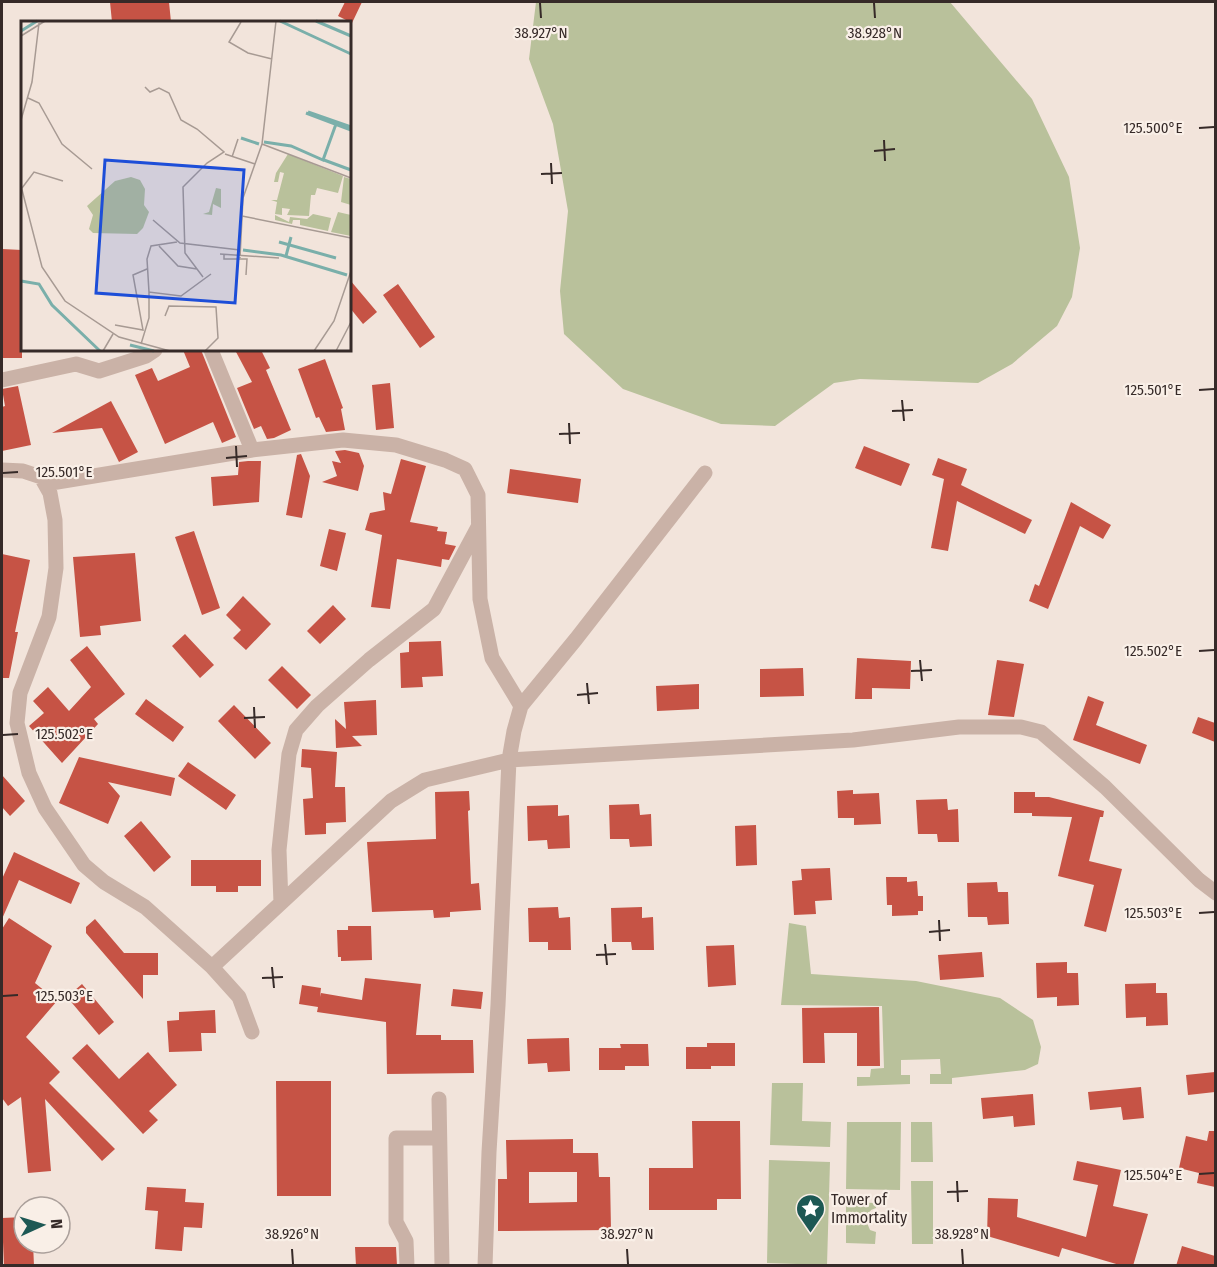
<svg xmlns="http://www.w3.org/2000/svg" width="1217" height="1267" font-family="'Fira Sans Condensed',sans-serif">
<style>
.green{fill:#b9c19b}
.building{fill:#c65345;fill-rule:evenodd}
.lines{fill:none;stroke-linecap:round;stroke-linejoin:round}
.minor{stroke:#cab2a7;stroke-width:15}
.ticks{fill:none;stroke:#362a28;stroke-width:2}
.labels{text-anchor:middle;stroke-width:4.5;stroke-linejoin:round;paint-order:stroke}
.poi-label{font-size:16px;fill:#362a28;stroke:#f9efe7;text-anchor:start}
.inset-river{fill:none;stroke:#7aafaa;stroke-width:3}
.inset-road{fill:none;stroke:#a79a93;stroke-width:1.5}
.view{fill:#1d4ed8;fill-opacity:0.15;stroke:#1d4ed8;stroke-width:3}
.inset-edge{fill:none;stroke:#362a28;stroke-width:3}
.ticks-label{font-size:15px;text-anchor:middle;fill:#362a28;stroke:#f9efe7;stroke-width:4.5;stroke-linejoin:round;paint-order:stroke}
</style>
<rect width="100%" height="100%" fill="#f2e4db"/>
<path class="green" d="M536,2H950L1032,99L1069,177L1080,248L1072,297L1057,326L1012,364L978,383L860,379L834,383L775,426L721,424L623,389L564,334L560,291L568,211L553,124L529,59Z
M789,923L806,926L811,974L916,981L1000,998L1033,1020L1041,1047L1038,1064L1025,1070L952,1078V1084H930V1074H941L940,1059L901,1060V1075H910V1084L857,1086V1077H870L871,1069L884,1068L882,1006L781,1005Z
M772,1083H803L802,1121L831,1122L830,1147L770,1145Z
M847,1122H901L900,1190L846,1189Z
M911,1122H932L933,1162H911Z
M769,1160L830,1162L827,1265L767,1263Z
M911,1181H933V1244H912Z
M846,1202L876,1203V1208L871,1210L867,1217H846Z
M846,1223H867L870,1230L876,1232L875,1244L846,1243Z"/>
<path class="building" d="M110,2H169L171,22H112Z
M345,2H362L352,23L338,16Z
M2,249L22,250V358H2Z
M350,280L377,312L363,324L350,308Z
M398,284L435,337L420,348L383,295Z
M183,350H201L236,437L222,443L213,422L165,444L135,375L152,368L158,381L190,367Z
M235,350H261L270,368L266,370L291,430L274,438L267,439L261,426L254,429L237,388L252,382Z
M325,359L343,408L341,409L345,430L326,432L319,417L316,418L298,369Z
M390,383L394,428L376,430L372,385Z
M18,386L31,445L2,451V407L5,406L2,389Z
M111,401L138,452L119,462L102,428L52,433Z
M864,446L910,464L901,486L855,468Z
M345,450L359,453L364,466L358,491L322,482L337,476L332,461L341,463L335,451Z
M301,454L310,476L302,518L286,515L297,455Z
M938,458L967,469L961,485L1032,520L1025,534L957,501L948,551L931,548L944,479L932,475Z
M401,459L426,466L410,522L438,527L437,531L447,532L445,544L456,546L449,560L442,559L441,567L397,559L390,609L371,607L382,535L365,530L370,513L385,510L383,492L391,494Z
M248,461H261L259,502L213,506L211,477L238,475L239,462Z
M510,469L581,479L578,503L507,493Z
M1071,502L1111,525L1103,539L1080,526L1048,609L1029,601L1035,584L1039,586Z
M329,529L346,533L337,571L320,566Z
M194,531L220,608L202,615L175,537Z
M135,553L141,621L100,626L101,635L80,637L73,557Z
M2,554L30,560L15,632H18L9,678H2Z
M243,596L271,624L246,650L233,638L241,630L226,615Z
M333,605L346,619L320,644L307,631Z
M185,634L214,665L200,678L172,646Z
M441,641L443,676L422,677L423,687L401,688L400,653L409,652V642Z
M87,646L125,694L94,719L98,724L62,763L29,726L44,713L33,701L48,687L69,711L91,687L70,660Z
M857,658L911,661L910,689L872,688V699H855Z
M997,660L1024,664L1014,717L988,715Z
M282,666L311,695L297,709L268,680Z
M803,668L804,696L760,697V669Z
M699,684V709L657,711L656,686Z
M1088,696L1104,702L1096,725L1147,745L1140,764L1073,740Z
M146,699L184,727L173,742L135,714Z
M376,700L377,735L352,736L362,746L336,748L335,719L346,729L344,702Z
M234,705L271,743L255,759L218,721Z
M1198,717L1215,723V742L1192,733Z
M302,749L337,752L335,787H345L346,822L326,823V834L305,835L303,799L313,798L311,768L301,767Z
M79,757L175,778L171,796L108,782L120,796L108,824L59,803Z
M188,762L236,795L226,810L178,776Z
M2,775L25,801L10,816L2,807Z
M853,790V794L879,793L881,824L854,825V818H838L837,791Z
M469,791L470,810L468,811L471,884L479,883L481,910L450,912V917L434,918L433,910L372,912L367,842L436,839L435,792Z
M1014,792H1035V797H1049L1104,811L1103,817H1100L1089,861L1122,869L1106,932L1084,926L1094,885L1058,876L1072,817L1032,816V813H1014Z
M947,799L948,810L958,809L959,842H938L937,834H918L916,800Z
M639,804L640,815L651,814L652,846L630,847L629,839H610L609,805Z
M558,805V816L569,815L570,848L548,849L547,840L528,841L527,806Z
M141,821L171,857L154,872L124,836Z
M756,825L757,865L736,866L735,826Z
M14,852L80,883L71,904L19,880L2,919V879Z
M191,860H261V886H238V892H216V886H191Z
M830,868L832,900L815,901L816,914L794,915L792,881L802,880L801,869Z
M886,877H907V882L917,881L918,896H923V911H918V915L892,916V905H887Z
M997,882L998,892H1008L1009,924L988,925L987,917H968L967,883Z
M558,907L559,918L570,917L571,950H548V942H529L528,908Z
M642,907V918L653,917L654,950H632L631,942H612L611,908Z
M9,918L52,946L35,983L57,1001L26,1037L60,1072L49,1083L115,1149L102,1161L45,1099L51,1171L28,1173L21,1097L8,1106L2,1098V929Z
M95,919L124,953H158V975H143V999L86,933V927Z
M348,926H371L372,960L341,961V957H338L337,930H348Z
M734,945L736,985L708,987L706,946Z
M982,952L984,977L940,980L938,955Z
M1067,962V973H1078L1079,1005L1057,1006V997L1037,998L1036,963Z
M365,978L421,984L416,1035H441V1040H473L474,1073L387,1074L386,1022L317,1012L318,1007L299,1004L302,985L321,988L320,997L321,993L362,1000Z
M1156,983V993H1167L1168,1025L1146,1026V1017L1126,1018L1125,984Z
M82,984L114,1022L99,1035L67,997Z
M453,989L483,992L481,1009L451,1006Z
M879,1007L880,1066H857V1033H824L825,1063H803L802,1008Z
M215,1010L216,1033H201L202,1051L169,1052L167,1021L179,1020V1012Z
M569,1038L570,1071L548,1072L547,1063L528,1064L527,1039Z
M707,1043H735V1066H711V1069H686V1047H707Z
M87,1044L119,1079L148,1052L177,1085L149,1111L158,1120L143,1134L72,1058Z
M620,1044H648L649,1066H625V1070H599V1048H621Z
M1215,1072V1092L1188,1095L1186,1075Z
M276,1081H331V1196H277Z
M1141,1087L1144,1118L1123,1120L1121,1107L1090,1110L1088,1092Z
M1033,1094L1035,1125L1014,1127L1013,1116L983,1119L981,1098Z
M692,1121H740L741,1199H717V1210H649V1168H693Z
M1209,1131H1215V1187L1197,1183L1199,1173L1179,1168L1186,1136L1207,1141Z
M573,1139V1153H598L599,1177H610L611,1230L498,1231V1179H507L506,1140ZM529,1172H577V1202L529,1203Z
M1077,1161L1121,1170L1113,1206L1148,1214L1133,1266H1123L1062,1248L1059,1257L987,1236L988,1198L1018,1199L1017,1217L1086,1237L1098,1185L1073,1180Z
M147,1187L186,1189L185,1202L204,1203L202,1228L184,1227L182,1251L155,1249L158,1211L145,1210Z
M24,1217V1243H33L34,1266H4L2,1218Z
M1182,1246L1215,1256V1266H1176Z
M355,1247H396L397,1266H356Z"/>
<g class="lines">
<path class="minor" d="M211,350L252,450
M2,380L76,364L99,371L146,356L155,350
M2,470L23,471L41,477L50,493L55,520L56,568L49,617L20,693L17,723L29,773L45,808L84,865L104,882L145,907L212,967L239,997L252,1032
M45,484L252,450L343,440L396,445L445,460L465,469L478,495L480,599L492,658L521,706
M281,903L279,850L289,754L296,730L317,706L369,660L434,609L478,527
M212,967L391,801L425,780L509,760L853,740L959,727H1021L1041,732L1105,787L1199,880L1216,893
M439,1099L442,1266
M407,1266L406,1241L396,1222V1138H439
M485,1266L489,1152L498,1005L509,760L514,731L521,706L576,639L705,473"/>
</g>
<path class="ticks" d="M540,3L541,18M874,3L875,18M1199,128L1214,127M884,140L885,161M874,151L895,149M551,163L552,184M541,174L562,173M1199,390L1214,389M902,400L904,421M892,411L913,410M569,423L570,444M559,434L580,433M236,446L237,467M226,458L247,456M3,473L18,472M1199,651L1214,650M920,660L922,681M911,671L932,670M587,683L589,704M577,695L598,693M254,707L255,728M244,718L265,717M3,735L18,734M1199,913L1214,912M939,920L940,941M929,932L950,930M605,944L607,965M596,955L616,954M272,967L274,988M262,978L283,977M3,996L18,995M1199,1174L1214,1173M957,1181L958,1202M947,1192L968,1191M292,1249L293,1264M627,1249L628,1264M962,1249L963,1264"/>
<defs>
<symbol id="sight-pin" viewBox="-11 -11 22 30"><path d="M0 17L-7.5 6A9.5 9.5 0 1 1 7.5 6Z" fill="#1d5854" stroke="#f9efe7"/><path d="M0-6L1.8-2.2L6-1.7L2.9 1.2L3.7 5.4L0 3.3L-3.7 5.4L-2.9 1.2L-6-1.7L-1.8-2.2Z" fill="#fff"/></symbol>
</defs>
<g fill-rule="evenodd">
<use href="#sight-pin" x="794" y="1192" width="33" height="45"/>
</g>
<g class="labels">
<g class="poi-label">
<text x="831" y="1205">Tower of<tspan x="831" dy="18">Immortality</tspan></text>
</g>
</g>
<g transform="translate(21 21)">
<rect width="330" height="330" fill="#f2e4db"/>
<path d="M267,133L322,155L317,172L296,167L294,174H290L288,195L266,194L269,188L261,187V194L254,193L256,181L250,179H256L263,152L259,151L257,161H253L255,152ZM110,156L119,159L124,168L123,184L128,191L122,207L116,213L72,212L68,208L72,194L66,185L94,160ZM323,156L330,158V184L320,181ZM195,167L200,168V187L192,183L191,194L182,193L188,191ZM317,191L330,194V215L310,211ZM292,193L310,197L307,210L279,204V199H272L271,203L254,199V194L268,201L269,196L286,198Z" fill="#b9c19b"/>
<path class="inset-river" d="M259,0L330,33M295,0L330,15M0,10L16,0M287,91L330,106M285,92L330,109M220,117L238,123M243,121L270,125L302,139L315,103M303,139L330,149M258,221L315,237M222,229L260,234L326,254M265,235L270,216M0,260L18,263L31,284L79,330M109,324L133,330"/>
<path class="inset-road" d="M220,1L208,21L227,32L251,38M0,15L24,0M124,66L129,71L138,67L148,72L160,99L176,108L203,131L186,142L162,166L164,232L182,256M7,77L18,82L41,123L71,148M0,99L11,61L18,2M241,123L330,157M204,133L234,143M211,136L217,118M0,165L21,246L44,280L98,316L149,330M1,167L13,151L42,160M221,195L330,217M132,199L159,222L219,229M138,225L157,245L176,248M199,233L258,237M203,233V238H226L225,254M219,237L222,177L241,123L255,0M128,271L126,238L130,225L156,221M144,295L148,285L195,286L197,317L184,330M94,304L122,309L112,254L126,248M120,323L128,297V271L160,275L190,253M82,330L92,313M293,330L313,300L330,250M315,330L330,301"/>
<path class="view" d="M84,139L223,149L214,282L75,272Z"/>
<rect width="330" height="330" class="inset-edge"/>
</g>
<g class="ticks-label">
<text x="541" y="38">38.927°N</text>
<text x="875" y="38">38.928°N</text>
<text x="1153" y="133">125.500°E</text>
<text x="1153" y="395">125.501°E</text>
<text x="64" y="477">125.501°E</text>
<text x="1153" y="656">125.502°E</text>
<text x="64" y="739">125.502°E</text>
<text x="1153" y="918">125.503°E</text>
<text x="64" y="1001">125.503°E</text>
<text x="1153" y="1180">125.504°E</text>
<text x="292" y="1239">38.926°N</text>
<text x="627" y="1239">38.927°N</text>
<text x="962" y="1239">38.928°N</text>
</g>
<rect width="1217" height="1267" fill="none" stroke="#362a28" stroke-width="6"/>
<g transform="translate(42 1225) rotate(86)"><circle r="28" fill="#f9efe7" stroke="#aba09b" stroke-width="1.5"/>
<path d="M0-4.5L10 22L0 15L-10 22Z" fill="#1d5854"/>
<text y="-9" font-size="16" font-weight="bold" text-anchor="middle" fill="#362a28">N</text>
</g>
</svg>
